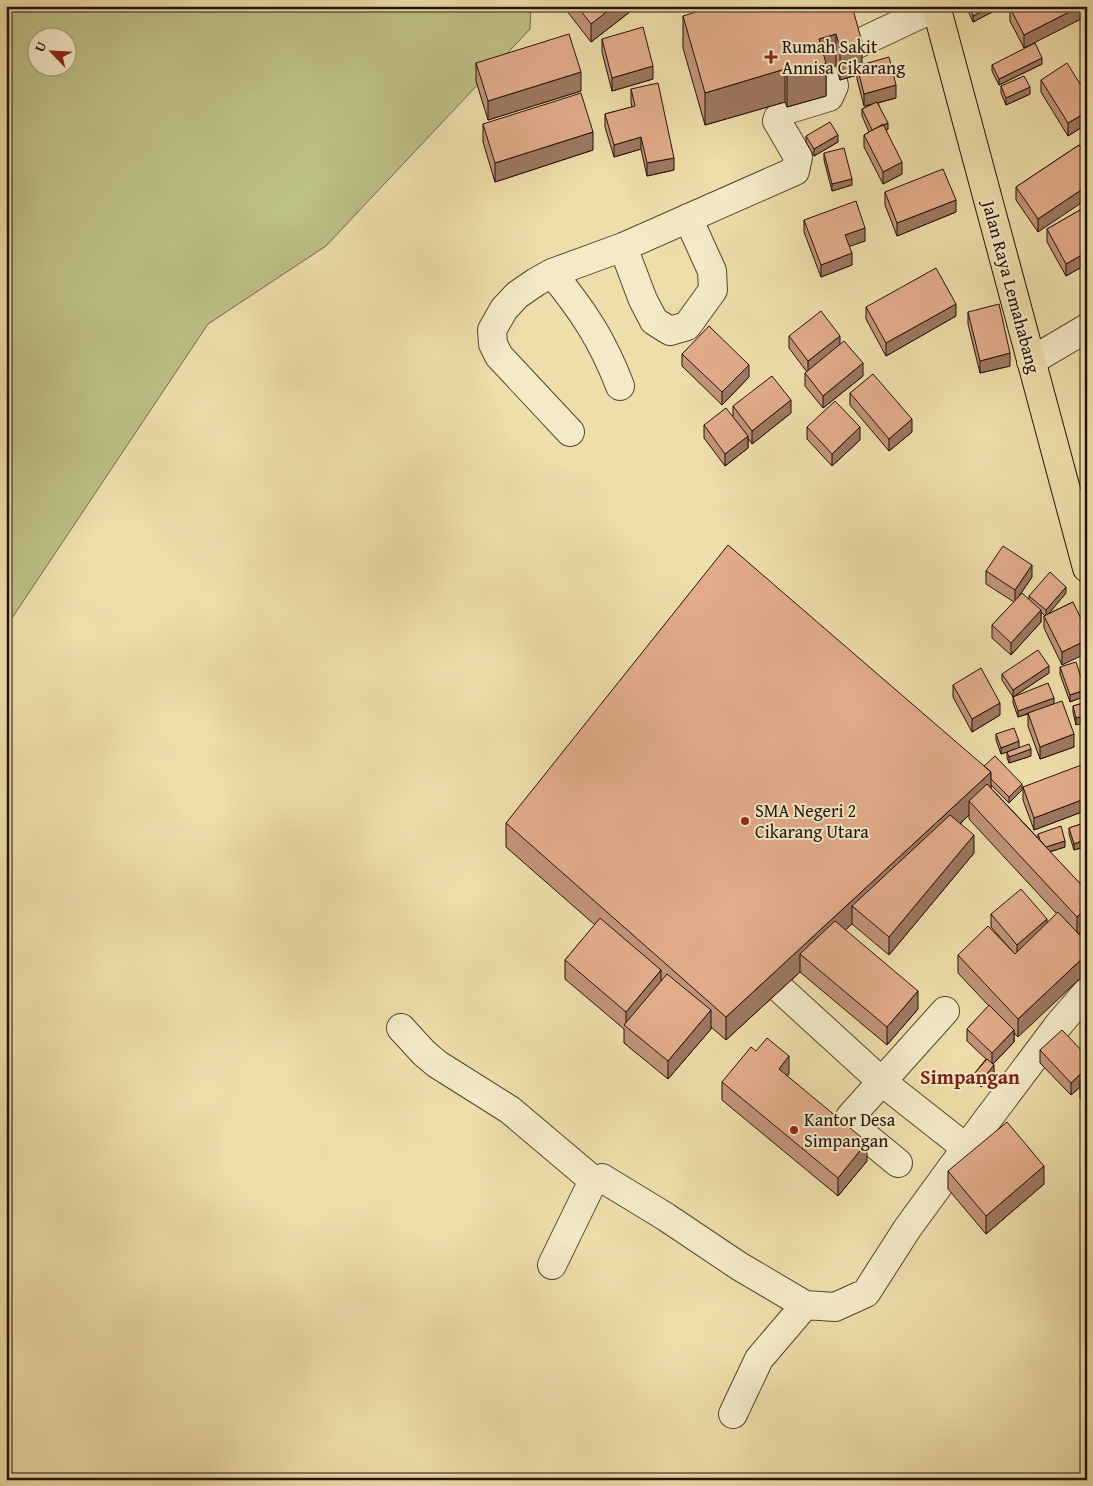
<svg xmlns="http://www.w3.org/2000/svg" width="1093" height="1486" font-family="'Gentium Book Plus',serif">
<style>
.green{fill:#bdc085;stroke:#706847;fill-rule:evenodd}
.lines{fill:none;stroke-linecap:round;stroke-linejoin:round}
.minor-casing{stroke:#564431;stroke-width:30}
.major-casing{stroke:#231109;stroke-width:30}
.minor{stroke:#f4eac8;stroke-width:28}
.major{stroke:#eedeaa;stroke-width:28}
.wall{fill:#c29478;stroke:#231109}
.shaded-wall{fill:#9e7861;stroke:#231109}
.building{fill:#e2ac8b;stroke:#231109}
.poi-dot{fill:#8f2418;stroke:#f4eac8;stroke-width:2}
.labels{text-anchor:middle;stroke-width:4;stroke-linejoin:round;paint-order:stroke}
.poi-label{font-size:18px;fill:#231109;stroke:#f4eac8;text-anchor:start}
.street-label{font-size:18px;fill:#231109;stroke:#f4eac8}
.quarter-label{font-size:20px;font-weight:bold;fill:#7a1f14;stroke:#f4eac8}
</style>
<rect width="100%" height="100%" fill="#eedeaa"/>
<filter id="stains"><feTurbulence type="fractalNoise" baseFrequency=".004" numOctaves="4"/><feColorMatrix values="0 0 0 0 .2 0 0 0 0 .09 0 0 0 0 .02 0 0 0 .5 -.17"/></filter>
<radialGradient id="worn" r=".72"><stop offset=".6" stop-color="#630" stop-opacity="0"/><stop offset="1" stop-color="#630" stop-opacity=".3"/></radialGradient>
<path class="green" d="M6,6H531L530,29L326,246L208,324L6,627ZM38,38H68V68H38Z"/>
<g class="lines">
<defs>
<path id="minor" d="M853,46L936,7
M623,247L643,300L654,321L670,331L687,326L713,290L712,271L688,218
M552,273C583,311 602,339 620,386
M1031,361L1087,328
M570,432L499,356L493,344L492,330L504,309L517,295L536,282L552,273L623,247L795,171L798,157L777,121L778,118L786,110L829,97L834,86L830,68
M754,965L881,1081L966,1148
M401,1028L424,1053L437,1064L510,1110L594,1181
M898,1163L853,1126L850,1121V1117L945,1011
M552,1265L589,1189L594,1181L602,1178L666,1217L739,1266L805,1305L835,1307L866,1293L907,1229L966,1148L1060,1023L1087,992
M733,1414L759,1359L805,1305"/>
<path id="major" d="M936,6L1087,568"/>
</defs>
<use href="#minor" class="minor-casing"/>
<use href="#major" class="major-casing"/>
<use href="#minor" class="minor"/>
<use href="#major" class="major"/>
</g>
<path class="wall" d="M563,6H631V11L591,42Z
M852,6L862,65L896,98L878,103L888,129L886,130L902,174L883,184L864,147V135L869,132L862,116V109L874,104L864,106L857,79V75L840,80L836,66L826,69V96L787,107L785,102L705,125L683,48V16Z
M966,6H994V11L973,22Z
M1087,6L1024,48L1010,21V8Z
M602,39L653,79L612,91L602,52Z
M476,63L581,91L488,120L476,81Z
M1042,64L999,85L992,71V65Z
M1041,80L1087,95V124L1068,136L1041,92Z
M1001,86L1030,94L1006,105L1001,93Z
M631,89L674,170L647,176L641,149L614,157L605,127V114L632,107L631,102Z
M483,124L593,150L495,182L483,142Z
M806,136L838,142L814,156L806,142Z
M1079,145L1038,232L1016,200V187Z
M824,153L852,185L832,191L824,160Z
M885,192L956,212L897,236L885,205Z
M1087,206V264L1066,276L1047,242V229Z
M804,220L865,241L849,246L852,265L821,277L804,232Z
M866,307L956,316L886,356L866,319Z
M968,312L1010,366L980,373L968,324Z
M789,336L840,344L863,376L823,408L805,386V373L807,372L789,348Z
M682,354L749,377L722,405L682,366Z
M850,393L912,432L889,451L850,405Z
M733,406L791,413L752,444L748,438V448L725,466L704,438V425L733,416Z
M807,427L860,440L832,466L807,439Z
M986,571L1032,577L1019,596L1029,599V596L1066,593L1048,614L1073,602L1062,665L1044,628V616H1045L1041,612V622L1011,655L992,638V625L1014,602L986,584Z
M1060,667L1085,696L1070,702L1060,674Z
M1049,673L1013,697L1002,680V674Z
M953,685L1000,715L972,732L953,697Z
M1013,697L1054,704L1074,747L1040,759L1028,726V714L1018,717L1013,703Z
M1087,702L1076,725L1073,712V706Z
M996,734L1019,748L1001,754L996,740Z
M1007,752L1031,756L1009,763L1007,758Z
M984,766L1022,790L1009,803L991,785V788L1038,838V834L1065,847L1050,852L1087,891L1079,934L1018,1037L1014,1033V1042L993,1064L994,1072L981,1087L974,1080V1074L986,1059L967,1041V1029L989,1006L958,973V955L1013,952L991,927V914L1047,923L1057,914L969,819V815L961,823L974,853L889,955L852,924L845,930L918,1009L887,1045L800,972L726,1040L711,1027V1029L668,1079L624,1043V1029L565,979V960L595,925L506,847V823Z
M1087,772V810L1034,830L1023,800V787Z
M1087,822V846L1074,850L1069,834V828Z
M1040,1050L1087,1056V1107L1080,1098V1087L1071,1095L1040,1063Z
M789,1074L787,1076L867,1161L838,1196L722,1100V1082Z
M948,1171L1044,1184L986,1234L948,1189Z"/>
<path class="shaded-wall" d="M614,6H631V11L591,42V24Z
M992,6H994V11L973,22V16Z
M1081,6H1087V16L1024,48V35Z
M836,34V66L826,69V96L787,107V75L819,39Z
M862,42V74L857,66V75L840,80V48Z
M1042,58V64L999,85V79Z
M653,66V79L612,91V78Z
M785,69V102L705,125V93Z
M581,72V91L488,120V101Z
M896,85V98L864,106V94Z
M1030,87V94L1006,105V98Z
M1087,112V124L1068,136V123Z
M888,123V129L872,137V130Z
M593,132V150L495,182V163Z
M838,135V142L814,156V149Z
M641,137V149L614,157V145Z
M674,158V170L647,176V163Z
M902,162V174L883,184V172Z
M852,179V185L832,191V184Z
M1087,186V199L1038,232V219Z
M956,200V212L897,236V223Z
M865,228V241L845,248V235Z
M1087,252V264L1066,276V264Z
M852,253V265L821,277V265Z
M956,304V316L886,356V343Z
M840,336V349L808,373V361Z
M1010,353V366L980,373V361Z
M863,363V376L823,408V396Z
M749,365V377L722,405V392Z
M791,400V413L752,444V431Z
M912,419V432L889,451V439Z
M860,427V440L832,466V454Z
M748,436V448L725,466V454Z
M1032,565V577L1015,602V590Z
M1066,587V593L1046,617V610Z
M1041,610V622L1011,655V643Z
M1087,640V653L1062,665V652Z
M1049,666V673L1013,697V690Z
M1085,690V696L1070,702V695Z
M1054,698V704L1018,717V711Z
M1000,703V715L972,732V719Z
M1087,715V722L1076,725V718Z
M1074,734V747L1040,759V747Z
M1019,741V748L1001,754V748Z
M1031,749V756L1009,763V757Z
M991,772V795L969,801V815L862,914L852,906V924L810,962L800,954V972L726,1040V1017Z
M1022,784V790L1009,803V797Z
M1087,798V810L1034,830V818Z
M974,835V853L889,955V937Z
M1087,839V846L1074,850V844Z
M1065,841V847L1042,854V848Z
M1087,908V926L1077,935V917Z
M1047,919V932L1017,957V945Z
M1087,954V972L1018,1037V1019Z
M661,970V988L626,1026V1012Z
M918,991V1009L887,1045V1027Z
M711,1010V1029L668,1079V1061Z
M1014,1030V1042L992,1065V1053Z
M789,1056V1074L779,1087V1069Z
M994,1065V1072L981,1087V1081Z
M1087,1068V1080H1080V1087L1071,1095V1083Z
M867,1142V1161L838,1196V1178Z
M1044,1166V1184L986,1234V1216Z"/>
<path class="building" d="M577,6H614L591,24Z
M715,6H852L862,42L840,48L836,34L819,39L826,63L787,75L785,69L705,93L683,16Z
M969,6H992L973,16Z
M1014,6H1081L1024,35L1010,8Z
M643,27L653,66L612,78L602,39Z
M569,34L581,72L488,101L476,63Z
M1035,43L1042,58L999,79L992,65Z
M889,57L896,85L864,94L857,66Z
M1067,63L1087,95V112L1068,123L1041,80Z
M1024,76L1030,87L1006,98L1001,86Z
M658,83L674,158L647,163L641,137L614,145L605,114L635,106L631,89Z
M581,93L593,132L495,163L483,124Z
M877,102L888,123L872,130L862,109Z
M830,122L838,135L814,149L806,136Z
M883,124L902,162L883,172L864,135Z
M1079,145L1087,157V186L1038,219L1016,187Z
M844,148L852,179L832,184L824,153Z
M943,169L956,200L897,223L885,192Z
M856,201L865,228L845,235L852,253L821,265L804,220Z
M1087,206V252L1066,264L1047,229Z
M936,268L956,304L886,343L866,307Z
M999,304L1010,353L980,361L968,312Z
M821,311L840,336L808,361L789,336Z
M709,326L749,365L722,392L682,354Z
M844,341L863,363L823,396L805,373Z
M873,374L912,419L889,439L850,393Z
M772,376L791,400L752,431L733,406Z
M835,401L860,427L832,454L807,427Z
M726,408L748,436L725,454L704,425Z
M728,545L991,772L726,1017L506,823Z
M1003,546L1032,565L1015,590L986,571Z
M1050,572L1066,587L1046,610L1029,596Z
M1022,593L1041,610L1011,643L992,625Z
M1073,602L1087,631V640L1062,652L1044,616Z
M1038,650L1049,666L1013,690L1002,674Z
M1076,662L1085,690L1070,695L1060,667Z
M981,668L1000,703L972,719L953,685Z
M1048,683L1054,698L1018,711L1013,697Z
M1062,701L1074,734L1040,747L1028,713Z
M1087,702V715L1076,718L1073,706Z
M1014,728L1019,741L1001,748L996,734Z
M1029,744L1031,749L1009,757L1007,752Z
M995,756L1022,784L1009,797L991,779V772L984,766Z
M1084,764L1087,772V798L1034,818L1023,787Z
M987,784L1087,891V908L1077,917L969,801Z
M950,815L974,835L889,937L852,906Z
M1087,822V839L1074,844L1069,828Z
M1061,826L1065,841L1046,847L1040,840L1038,834Z
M1021,889L1047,919L1017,945L991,914Z
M1058,912L1087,943V954L1018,1019L958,955L988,926L1015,954Z
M600,918L661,970L626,1012L565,960Z
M835,921L918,991L887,1027L800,954Z
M667,974L711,1010L668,1061L624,1025Z
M989,1005L1014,1030L992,1053L967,1029Z
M1062,1030L1087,1056V1068L1071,1083L1040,1050Z
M767,1038L789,1056L779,1069L867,1142L838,1178L722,1082L751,1047L756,1051Z
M987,1059L994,1065L981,1081L974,1074Z
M1087,1074V1088L1080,1080Z
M1007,1122L1044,1166L986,1216L948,1171Z"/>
<g class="poi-dot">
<path d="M768.5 49.5h5v5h5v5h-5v5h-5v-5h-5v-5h5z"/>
<circle cx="745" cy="821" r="5"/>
<circle cx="794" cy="1130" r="5"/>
</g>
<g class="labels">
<g class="poi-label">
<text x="782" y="53">Rumah Sakit<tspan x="782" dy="21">Annisa Cikarang</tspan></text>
<text x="755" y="817">SMA Negeri 2<tspan x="755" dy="21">Cikarang Utara</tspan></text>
<text x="804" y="1126">Kantor Desa<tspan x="804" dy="21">Simpangan</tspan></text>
</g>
<g class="street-label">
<text transform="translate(1011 287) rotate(75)" y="6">Jalan Raya Lemahabang</text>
</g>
<g class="quarter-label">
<text x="970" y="1084">Simpangan</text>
</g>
</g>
<rect width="1093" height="1486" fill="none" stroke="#eedeaa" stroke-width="25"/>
<rect x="8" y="8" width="1078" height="1471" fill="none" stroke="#231109" stroke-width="2.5"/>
<rect x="12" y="12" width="1068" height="1461" fill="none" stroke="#231109"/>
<g transform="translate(52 52) rotate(295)"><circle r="24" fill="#f4eac8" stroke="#a0937c"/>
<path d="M0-4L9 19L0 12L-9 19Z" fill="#8f2418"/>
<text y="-8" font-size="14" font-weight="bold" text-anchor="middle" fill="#231109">U</text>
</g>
<rect width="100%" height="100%" filter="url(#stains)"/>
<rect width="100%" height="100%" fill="url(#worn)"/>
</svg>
